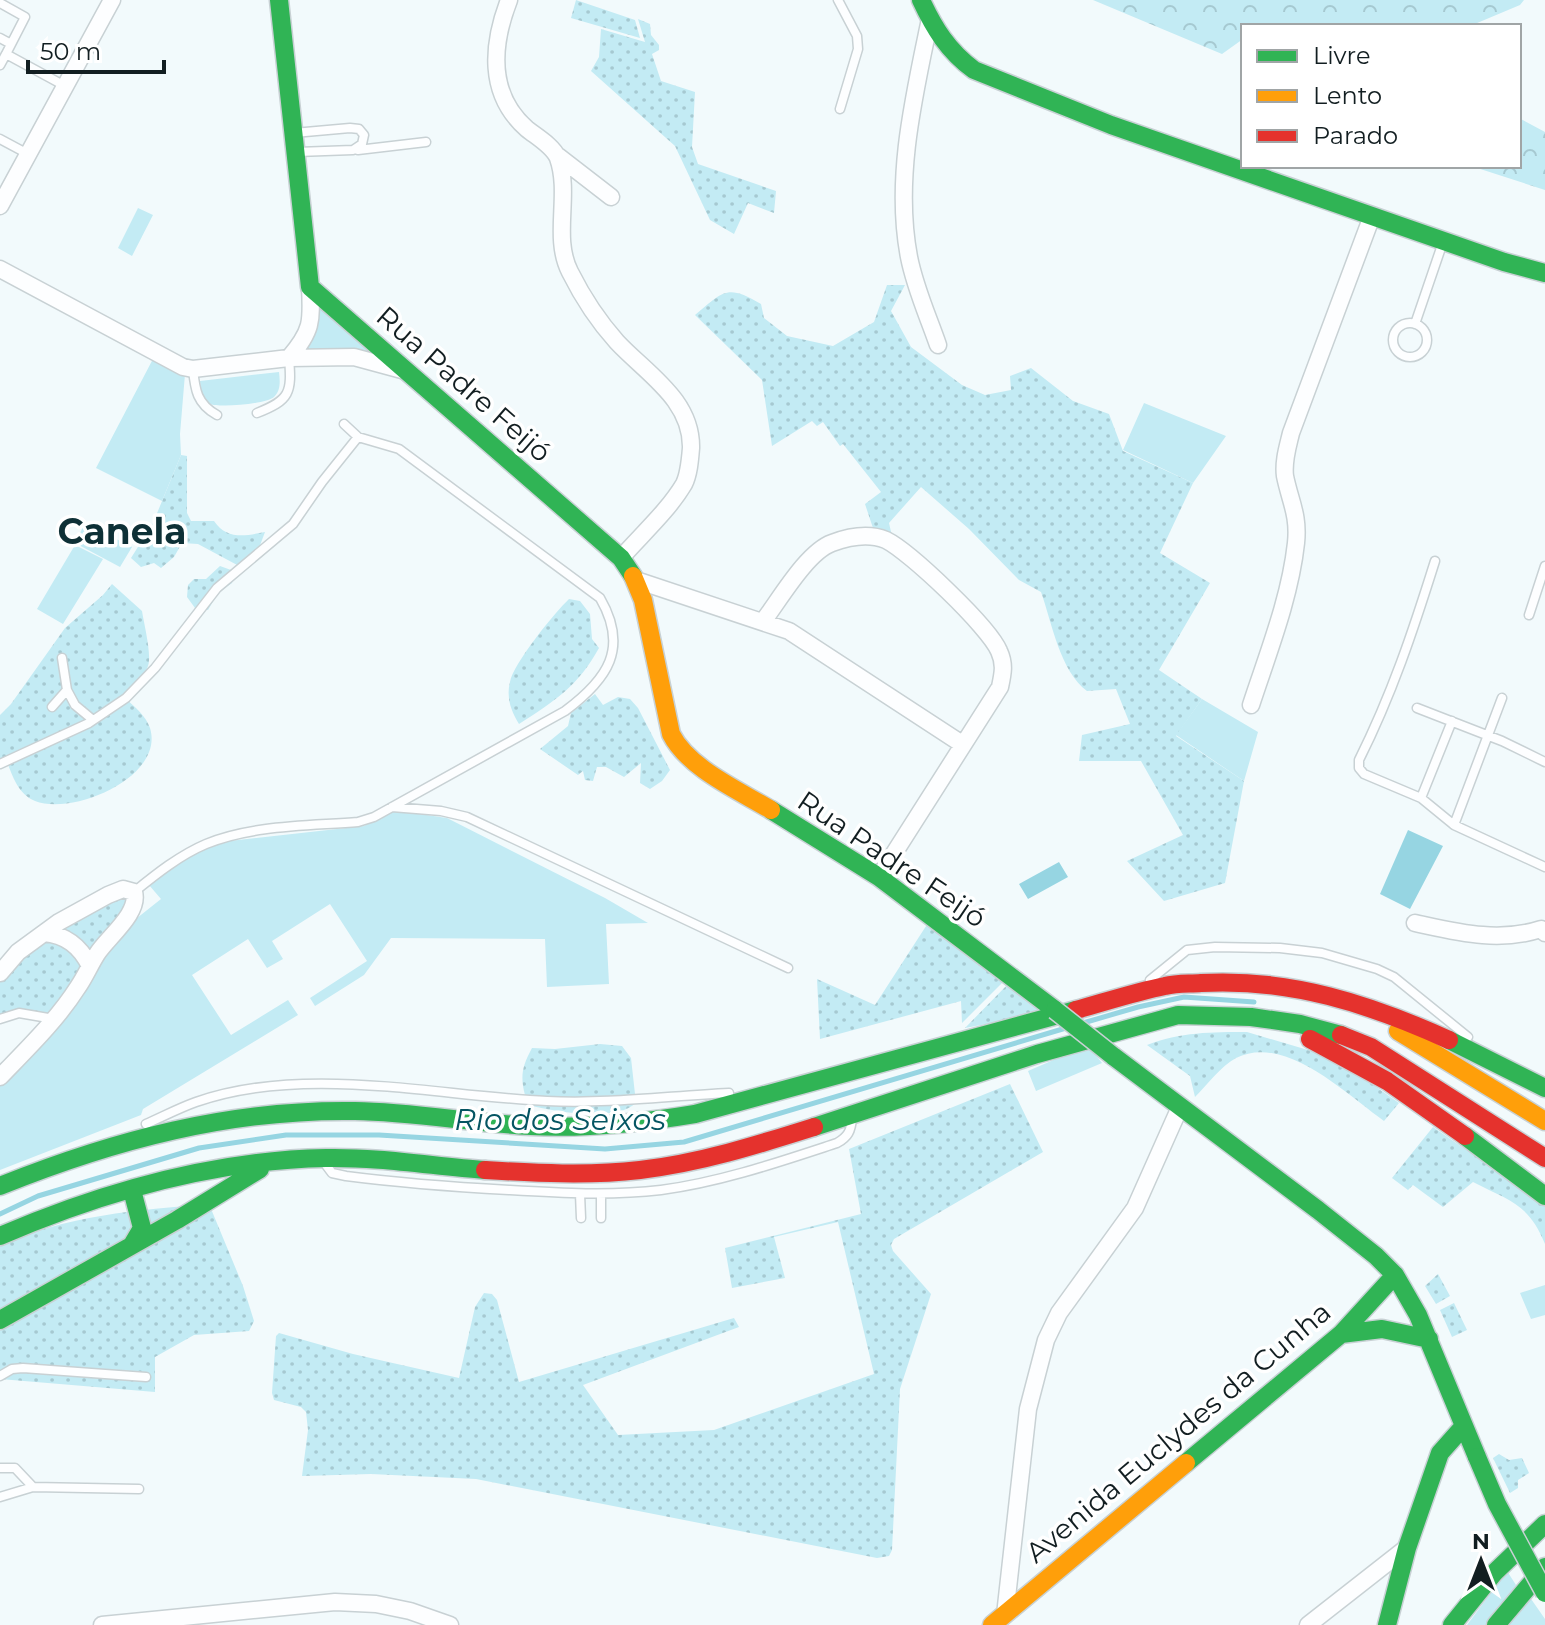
<svg xmlns="http://www.w3.org/2000/svg" width="1545" height="1625" font-family="Montserrat,sans-serif">
<style>
.grass{fill:url(#grass-dots)}
.forest{fill:url(#forest-crowns)}
.park{fill:#c3ebf4}
.water{fill:#96d5e2}
.lines{fill:none;stroke-linecap:round;stroke-linejoin:round}
.stream{stroke:#96d5e2;stroke-width:5}
.lane-casing{stroke:#c8d1d4;stroke-width:11}
.street-casing{stroke:#c8d1d4;stroke-width:19}
.fast-casing{stroke:#c8d1d4;stroke-width:21}
.slow-casing{stroke:#c8d1d4;stroke-width:21}
.jam-casing{stroke:#c8d1d4;stroke-width:21}
.lane{stroke:#fdfeff;stroke-width:8}
.street{stroke:#fdfeff;stroke-width:16}
.fast{stroke:#30b455;stroke-width:18}
.slow{stroke:#ff9f0a;stroke-width:18}
.jam{stroke:#e5322d;stroke-width:18}
.fast-bridge-casing{stroke:#c8d1d4;stroke-width:21;stroke-linecap:butt}
.fast-bridge{stroke:#30b455;stroke-width:18}
.labels{text-anchor:middle;stroke-width:7;stroke-linejoin:round;paint-order:stroke}
.street-label{font-size:28px;fill:#121e21;stroke:#fff}
.water-label{font-size:30px;font-style:italic;fill:#055562;stroke:#fff}
.district-label{font-size:36px;font-weight:bold;fill:#0e3036;stroke:#fff}
</style>
<defs>
<pattern id="grass-dots" width="8" height="8" patternUnits="userSpaceOnUse" patternTransform="scale(2)"><rect width="8" height="8" fill="#c3ebf4"/><path d="M2 2h.1M6 6h.1" fill="none" stroke="#a6c9d1" stroke-width="1.8" stroke-linecap="round"/></pattern>
<pattern id="forest-crowns" width="20" height="18" patternUnits="userSpaceOnUse" patternTransform="scale(2)"><rect width="20" height="18" fill="#c3ebf4"/><path d="M2 6a3 3 0 1 1 6 0M12 15a3 3 0 1 1 6 0" fill="none" stroke="#a6c9d1"/></pattern>
</defs>
<rect width="100%" height="100%" fill="#f2fafc"/>
<path class="grass" d="M576,0L635,20L640,38L571,18Z
M638,19L650,24L651,35L659,45V50L652,54L661,81L695,92L692,147L698,164L776,191L774,213L748,203L734,234L710,220L675,146L591,71L599,57L601,29L645,42Z
M887,285H905L891,311L911,347L962,385L985,395L1011,390L1010,376L1031,368L1073,401L1109,414L1123,451L1193,483L1160,553L1210,583L1159,670L1202,699L1176,736L1244,781L1225,883L1164,901L1127,861L1183,835L1141,761H1079L1082,735L1130,724L1116,689L1087,691C1060,671 1052,623 1041,592L1019,580L969,529L921,487L889,523L894,545L876,537L865,504L881,492L843,444L840,446L823,422L817,426L812,421L772,446L762,380L695,315C723,292 726,283 761,304L764,318L787,336L833,346L874,322Z
M181,455L187,456V513L191,521H214C227,540 245,536 265,532L259,548L239,566L198,544L182,543L174,557L161,568L154,563L141,567L131,558L153,523Z
M220,566L231,570L234,576L232,583L218,593L208,610L195,608L187,597L188,585L194,579H206Z
M112,584L142,611C144,624 152,655 148,666C132,710 41,744 0,763V715L11,704L65,628L103,595Z
M569,599L580,601L590,614L592,639L599,648C578,686 555,701 519,724C511,711 506,697 510,682C513,664 555,612 569,599Z
M595,694L603,705L618,697L630,699L638,708L670,770L662,781L650,789L640,783L641,763L624,777L606,767H597L593,781L585,780L583,771L578,775L540,749L568,726L571,713Z
M126,699C135,707 146,716 150,728C165,777 73,816 35,801C18,794 13,777 7,762L57,740Z
M125,893L132,900L90,951L52,930Z
M928,923L1005,980L962,1023L961,1001L820,1039L817,979L875,1005Z
M40,936L60,939L84,962L52,1015L16,1010L0,1016V979Z
M1009,983L1049,1012L965,1028Z
M1247,1032L1335,1058L1399,1103L1384,1121C1347,1095 1285,1033 1236,1058C1221,1066 1207,1085 1195,1097L1190,1076L1147,1045C1180,1032 1212,1032 1247,1032Z
M600,1044L622,1046L631,1058L636,1103C614,1123 554,1111 528,1105C520,1080 520,1070 532,1048L555,1049Z
M1010,1084L1043,1152L894,1239L891,1245L893,1251L931,1294L900,1389L892,1550L889,1556L877,1558L476,1479L371,1474L302,1476L308,1430L306,1412L301,1407L274,1400L272,1393L276,1336L279,1333L353,1354L459,1378L475,1307L484,1293L492,1294L497,1300L519,1382L734,1318L739,1327L583,1385L618,1435L714,1430L874,1374L838,1222L774,1237L785,1278L732,1288L725,1248L861,1214L849,1149Z
M1433,1127L1545,1204V1244C1529,1204 1510,1201 1473,1182L1443,1207L1413,1185L1408,1190L1392,1178Z
M209,1204L243,1286L254,1321L249,1331L194,1335L155,1357V1392L0,1379V1246C65,1215 138,1210 209,1204Z
M1438,1274L1450,1296L1436,1304L1425,1286Z
M1454,1303L1467,1330L1452,1337L1440,1310Z
M1499,1454L1509,1460L1522,1458L1529,1473L1518,1480V1488L1510,1493L1493,1458Z"/>
<path class="forest" d="M1093,0H1524L1520,5L1470,26H1243V39L1222,54Z
M1519,118L1545,132V190L1471,166H1519Z"/>
<path class="park" d="M138,208L153,215L132,256L118,248Z
M314,295L394,365L295,356Z
M154,357L185,374L180,434L181,455L162,501L96,468Z
M279,372C280,381 281,390 274,397C266,404 220,408 210,404C205,401 204,399 201,395L200,381Z
M1144,403L1226,436L1193,483L1123,450Z
M85,523L132,547L120,567L75,543Z
M75,545L103,559L63,624L37,609Z
M1202,699L1258,732L1244,781L1176,735Z
M393,810L447,818L605,898L648,923L606,924L609,984L547,987L545,939L391,938L364,975L315,1006L310,998L367,961L330,904L272,941L283,959L267,968L248,939L192,975L231,1035L288,1000L298,1015L143,1109L141,1115L0,1170V1086L62,1018L122,930L161,899L149,885L185,860L207,848L229,841L364,826Z
M1088,1045L1102,1063L1036,1091L1028,1071Z
M1545,1285V1315L1531,1319L1520,1293Z
M1507,1571L1516,1585L1487,1625H1467Z
M1529,1596L1545,1619V1625H1509Z"/>
<path class="water" d="M1408,830L1443,846L1410,909L1380,894Z
M1059,862L1068,877L1028,899L1019,884Z"/>
<g class="lines">
<path class="stream" d="M1083,1023L1138,1007L1184,997L1254,1002
M0,1214L38,1196L199,1148L286,1135H379L605,1149L684,1142L1066,1028"/>
<defs>
<path id="lane" d="M838,0L857,36L858,49L840,109
M0,3L25,17L6,54
M0,38L11,44
M0,65L6,54L65,86
M294,133L350,128L359,129L364,135L362,144L353,150L297,152
M0,139L28,154
M358,150L426,142
M1393 340a17 17 0 1 1 34 0a17 17 0 1 1-34 0Z
M1415,324L1443,242
M193,369C195,390 197,404 217,415
M257,413C290,400 292,393 289,358
M344,424L358,437
M1529,615L1545,566
M67,690L75,705L93,720
M52,707L67,690L62,658
M1417,708L1502,741L1545,762
M1452,721L1421,798L1454,825L1545,867
M0,764L89,723L126,698L155,668L217,588L293,524L322,482L358,437L399,449L600,598C629,648 608,679 565,711L374,817L358,822C309,826 252,825 206,844C180,855 156,874 134,892
M1421,798L1364,774L1359,768V760C1392,694 1413,631 1435,561
M392,807L441,811L467,817L788,968
M1454,825L1502,698
M1150,980L1187,950L1215,947L1280,948L1322,953L1377,969L1394,977L1468,1037
M0,1019L19,1013L54,1019
M146,1124C162,1117 179,1108 196,1102C305,1064 435,1096 547,1101C607,1104 668,1096 729,1093
M326,1165L332,1173L346,1176C400,1183 454,1187 509,1190C560,1193 610,1196 661,1190C721,1182 779,1162 837,1143C848,1137 851,1131 852,1118
M580,1194L581,1218
M601,1195V1218
M0,1376L12,1369L23,1368L146,1377
M0,1468H15L33,1487
M0,1497L33,1487L139,1489"/>
<path id="street" d="M509,0C492,44 487,94 527,129C537,137 553,146 558,158C571,195 552,237 570,272C582,296 599,322 617,342C647,374 692,400 691,448C690,460 689,474 684,484C668,511 641,535 621,558
M930,19C914,96 894,179 909,257C915,288 928,316 938,345
M558,156L611,197
M0,206L112,0
M0,269L183,367L193,369L289,358C312,331 312,322 310,287
M289,358L354,357L402,370
M636,580L789,631L962,744
M764,620C780,599 807,552 832,543C848,537 869,533 886,540C910,552 989,627 999,651C1005,664 1003,673 1000,687L879,877
M1251,705C1268,653 1290,598 1296,543C1299,515 1290,501 1285,476C1283,461 1288,446 1291,433L1372,216
M1415,923C1457,932 1498,943 1541,929L1545,933
M44,933C66,935 80,946 90,966
M0,973L18,952L59,922L108,895L123,889L134,892C140,913 108,937 97,954C90,965 85,977 78,987C57,1020 27,1049 0,1077
M1005,1615L1028,1409L1046,1340L1059,1313L1135,1208L1180,1107
M102,1625L335,1602L376,1604L410,1611L450,1625
M1308,1625L1405,1549"/>
<path id="fast" d="M279,0L310,287L621,558L633,576
M921,0C934,28 948,51 974,70L1111,125L1504,262L1545,273
M771,810L879,877L1055,1010
M1449,1040L1545,1088
M1113,1056L1318,1210L1376,1256L1395,1275L1418,1315L1477,1457
M814,1127L1037,1054L1178,1015L1251,1017L1300,1024L1341,1035
M1465,1136L1545,1196
M0,1186C114,1140 231,1109 355,1111C414,1112 472,1123 531,1126C586,1129 641,1123 695,1114L1076,1010
M132,1190L142,1228L132,1245
M0,1236C102,1192 214,1160 326,1158C379,1157 432,1166 485,1170
M0,1320L177,1220L260,1169
M1341,1334L1382,1329L1429,1339
M1186,1463L1341,1334L1395,1275
M1387,1625L1407,1548L1440,1453L1463,1427
M1452,1625L1494,1573L1545,1524
M1496,1625L1545,1567"/>
<path id="slow" d="M633,576L643,600L671,734C688,768 738,790 771,810
M1398,1031L1545,1121
M992,1625L1186,1463"/>
<path id="jam" d="M1076,1010C1105,1002 1135,992 1165,986C1177,983 1189,984 1201,983C1290,978 1370,1004 1449,1040
M1341,1035L1371,1047L1545,1158
M1310,1039L1387,1081L1465,1136
M485,1170C536,1173 588,1176 640,1170C700,1163 757,1145 814,1127"/>
</defs>
<use href="#lane" class="lane-casing"/>
<use href="#street" class="street-casing"/>
<use href="#fast" class="fast-casing"/>
<use href="#slow" class="slow-casing"/>
<use href="#jam" class="jam-casing"/>
<use href="#lane" class="lane"/>
<use href="#street" class="street"/>
<use href="#fast" class="fast"/>
<use href="#slow" class="slow"/>
<use href="#jam" class="jam"/>
<defs>
<path id="fast-bridge" d="M1055,1010L1113,1056
M1477,1457L1497,1504L1545,1593"/>
</defs>
<use href="#fast-bridge" class="fast-bridge-casing"/>
<use href="#fast-bridge" class="fast-bridge"/>
</g>
<g class="labels">
<g class="street-label">
<text transform="translate(464 384) rotate(41)" y="10">Rua Padre Feijó</text>
<text transform="translate(892 859) rotate(34)" y="10">Rua Padre Feijó</text>
<text transform="translate(1178 1432) rotate(-40)" y="10">Avenida Euclydes da Cunha</text>
</g>
<g class="water-label">
<text x="560" y="1130">Rio dos Seixos</text>
</g>
<g class="district-label">
<text x="122" y="544">Canela</text>
</g>
</g>
<rect x="1241" y="24" width="280" height="144" fill="#ffffff" stroke="#a0a5a6" stroke-width="2"/>
<rect x="1257" y="50" width="40" height="12" fill="#30b455" stroke="#a0a5a6" stroke-width="2"/>
<text x="1313" y="64" font-size="24" fill="#121e21">Livre</text>
<rect x="1257" y="90" width="40" height="12" fill="#ff9f0a" stroke="#a0a5a6" stroke-width="2"/>
<text x="1313" y="104" font-size="24" fill="#121e21">Lento</text>
<rect x="1257" y="130" width="40" height="12" fill="#e5322d" stroke="#a0a5a6" stroke-width="2"/>
<text x="1313" y="144" font-size="24" fill="#121e21">Parado</text>
<g transform="translate(1481 1561)" stroke="#ffffff" stroke-width="6" paint-order="stroke">
<path d="M0-6L14 30L0 20L-14 30Z" fill="#121e21"/>
<text y="-12" font-size="22" font-weight="bold" text-anchor="middle" fill="#121e21">N</text>
</g>
<path d="M28 60v12h136v-12" fill="none" stroke="#121e21" stroke-width="4"/>
<text x="40" y="60" font-size="24" fill="#121e21" stroke="#ffffff" stroke-width="6" paint-order="stroke">50 m</text>
</svg>
